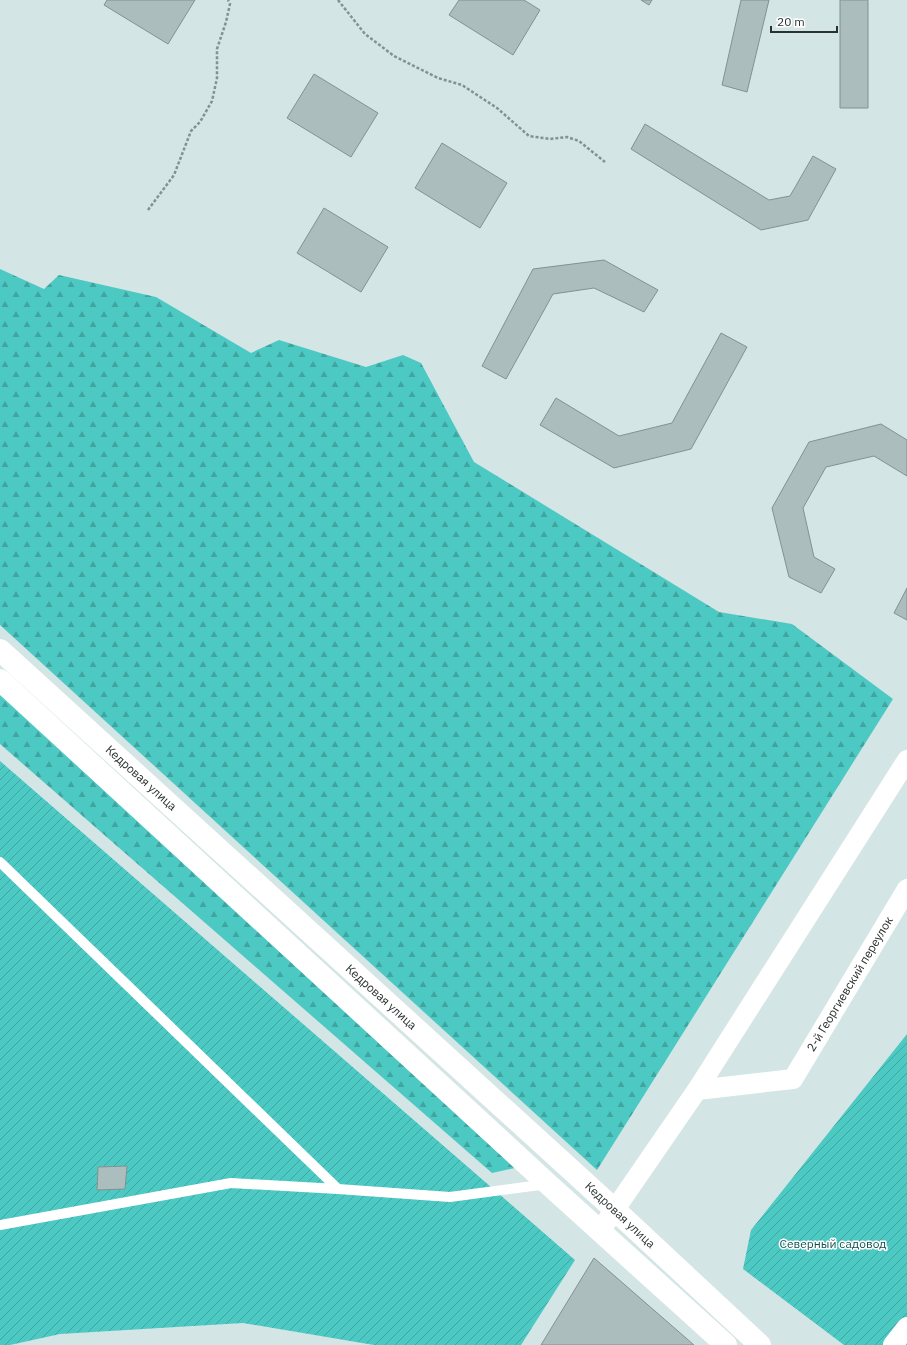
<svg xmlns="http://www.w3.org/2000/svg" width="907" height="1345" font-family="'IBM Plex Sans',sans-serif">
<style>
.forest{fill:url(#forest-firs)}
.garden{fill:url(#garden-furrows)}
.building{fill:#abbdbc;stroke:#819291}
.lines{fill:none;stroke-linecap:round;stroke-linejoin:round}
.path{stroke:#849190;stroke-width:2.5;stroke-dasharray:3 2;stroke-linecap:butt}
.service{stroke:#fff;stroke-width:10}
.minor{stroke:#fff;stroke-width:20}
.primary{stroke:#fff;stroke-width:22}
.labels{text-anchor:middle;stroke-width:3;stroke-linejoin:round;paint-order:stroke}
.street-label{font-size:12px;fill:#2a3130;stroke:#fff}
.park-label{font-size:12px;fill:#134f4d;stroke:#fff}
</style>
<defs>
<pattern id="forest-firs" width="22" height="20" patternUnits="userSpaceOnUse"><rect width="22" height="20" fill="#4dc9c4"/><path d="M5 1l3.5 6h-7zM16 11l3.5 6h-7z" fill="#40a4a0"/></pattern>
<pattern id="garden-furrows" width="10" height="10" patternUnits="userSpaceOnUse"><rect width="10" height="10" fill="#4dc9c4"/><path d="M-1 1l2-2M0 10L10 0M9 11l2-2" fill="none" stroke="#40a4a0"/></pattern>
</defs>
<rect width="100%" height="100%" fill="#d3e5e4"/>
<path class="forest" d="M0,269L44,289L59,275L156,297L251,353L279,340L366,367L403,355L421,363L474,462L719,612L792,624L893,699L597,1170L0,625Z
M0,692L524,1166L492,1173L0,744Z"/>
<path class="garden" d="M0,761L575,1260L521,1345H374L243,1323L60,1334L10,1345H0Z
M907,1034V1345H844L743,1269L751,1230Z"/>
<path class="building" d="M107,0H195L168,44L104,5Z
M459,0H524L540,10L513,55L449,15Z
M641,0H652L649,5Z
M741,0H769L747,92L722,85Z
M840,0H868V108H840Z
M314,74L378,113L351,157L287,118Z
M645,124L769,200L790,196L813,156L836,169L808,220L761,230L631,149Z
M442,143L507,183L480,228L415,188Z
M324,208L388,247L361,292L297,253Z
M604,260L658,290L644,312L594,288L553,294L506,379L482,366L533,269Z
M721,333L747,347L691,449L614,468L540,425L556,398L619,436L672,423Z
M881,424L907,440V476L874,456L826,467L803,508L814,557L835,569L821,593L789,577L772,508L809,442Z
M907,588V620L894,613Z
M127,1166L125,1189L97,1190L98,1167Z
M594,1258L694,1345H541Z"/>
<g class="lines">
<path class="path" d="M338,0L365,34L394,56L438,78L462,85L497,108L529,136L550,139L567,137L579,141L605,162
M148,210L174,175L191,131L200,122L212,101L217,78V49L226,22L230,4L228,0"/>
<path class="service" d="M0,862L338,1189
M0,1225L231,1183L338,1189L450,1197L548,1184"/>
<path class="minor" d="M697,1090L793,1079L907,889
M600,1231L697,1090L907,760
M893,1345L907,1327"/>
<path class="primary" d="M0,650L614,1209L760,1345
M0,680L548,1184L726,1345"/>
</g>
<g class="labels">
<g class="street-label">
<text transform="translate(141 778) rotate(42)" y="4">Кедровая улица</text>
<text transform="translate(850 984) rotate(-59)" y="4">2-й Георгиевский переулок</text>
<text transform="translate(381 997) rotate(42)" y="4">Кедровая улица</text>
<text transform="translate(620 1215) rotate(43)" y="4">Кедровая улица</text>
</g>
<g class="park-label">
<text x="833" y="1248">Северный садовод</text>
</g>
</g>
<path d="M771 26v6h66v-6" fill="none" stroke="#2a3130" stroke-width="2"/>
<text x="777" y="26" font-size="12" fill="#2a3130" stroke="#ffffff" stroke-width="3" paint-order="stroke">20 m</text>
</svg>
